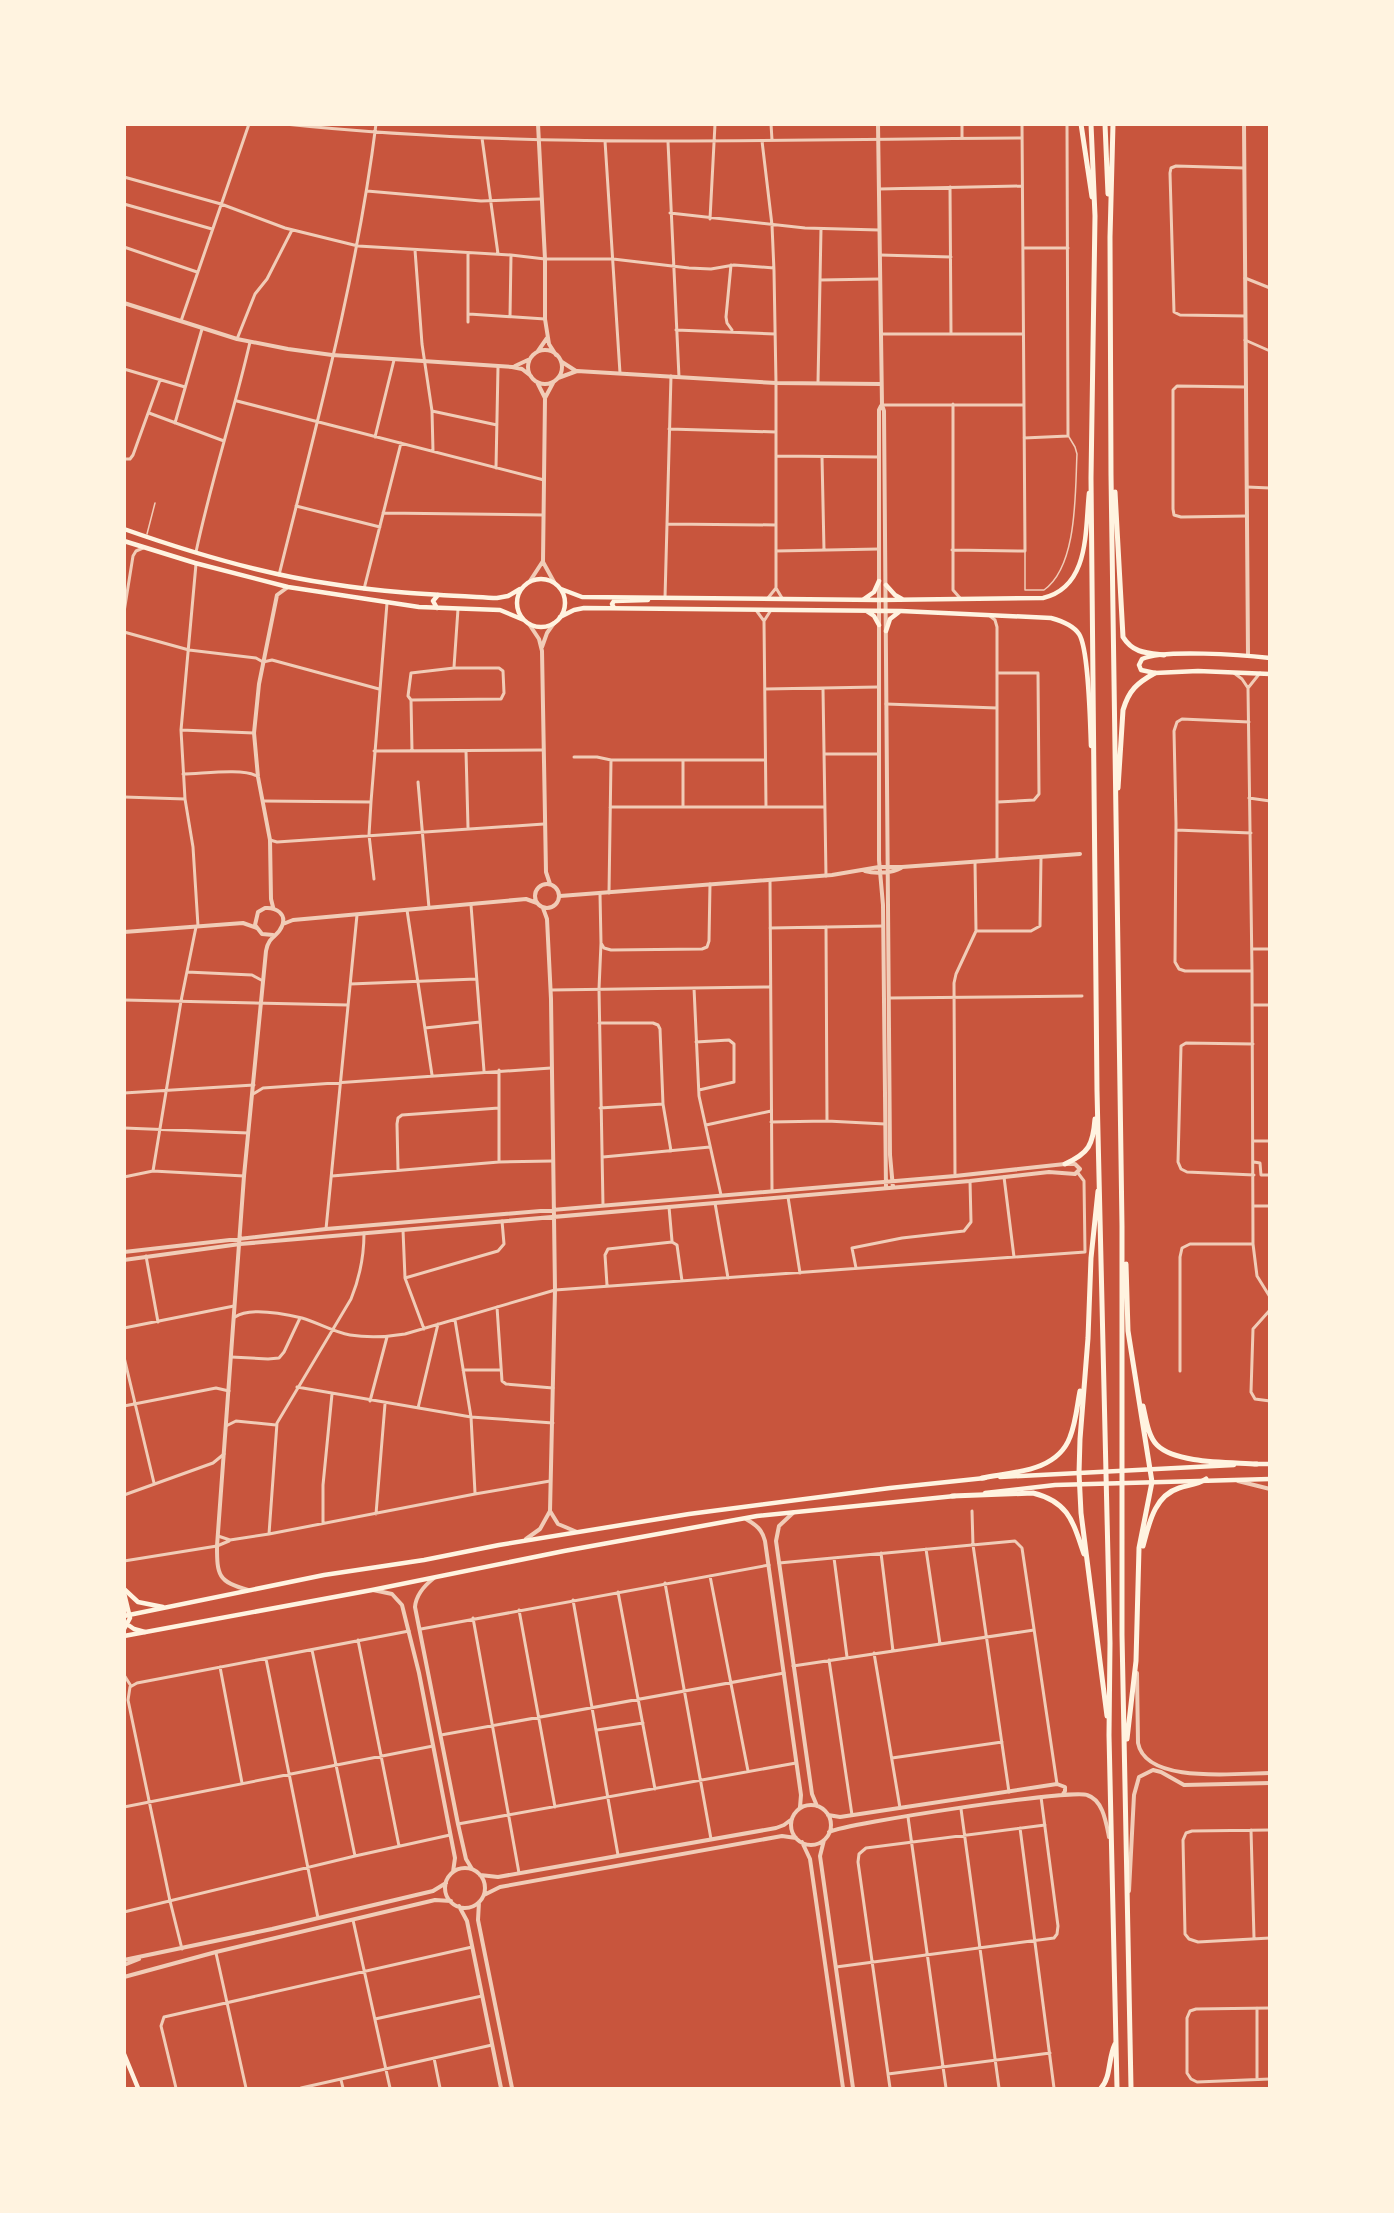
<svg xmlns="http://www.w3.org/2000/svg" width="1394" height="2213" font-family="'Titillium Web',sans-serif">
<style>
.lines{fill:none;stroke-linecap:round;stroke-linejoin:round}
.service{stroke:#f1ccb7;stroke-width:1.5}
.minor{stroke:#f1ccb7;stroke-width:3}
.tertiary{stroke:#f1ccb7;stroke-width:4}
.secondary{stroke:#fff3e0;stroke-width:4.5}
.primary{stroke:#fff3e0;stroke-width:4.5}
.motorway{stroke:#fff3e0;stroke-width:5}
</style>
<rect width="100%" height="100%" fill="#c8553d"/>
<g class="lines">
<path class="service" d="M147,534L155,503
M1025,552V590H1044C1078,566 1075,491 1077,454L1075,447L1069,437"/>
<path class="minor" d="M285,124C530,150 776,139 1022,138
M771,124L772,140
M962,124V138
M482,138L498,254
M605,141L620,373
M762,141L772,225L774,271L776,383V588L782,598
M668,142L679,377
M1244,168L1176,166L1171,168L1170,173L1174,312L1180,315L1245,316
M124,177L221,204L285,228L358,246L511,255L545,259H613L689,268L711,269L734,265L774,268
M950,187L951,334
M879,189L1022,186
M367,191L481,201L540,199
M124,204L212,229
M670,213L805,228L879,230
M710,219L715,124
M124,247L197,272
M1023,248H1068
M415,250L422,344L432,411L433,451
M468,253V322
M880,255L951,257
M731,265L726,317L727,323L732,330
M1245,278L1270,288
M820,280L880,279
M469,314L545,319
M510,317L511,255
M181,321L249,124
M676,330L775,334
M881,334H1023
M237,339L255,294L267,279L292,230
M1245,340L1270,351
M124,369L185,387
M818,383L821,229
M1246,387L1177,386L1173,390V509L1174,515L1181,517L1247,516
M237,401L544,480
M953,404V590L960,598
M882,405H1024
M432,411L497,425
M149,413L224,441
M175,423L202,329
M669,429L776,432
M375,437L394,360
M1024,438L1068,436L1067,124
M776,456L879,457
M822,457L824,550
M124,459H130L133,455L160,380
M496,468L498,367
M1247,487L1270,488
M296,506L380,527
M383,513L543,515
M667,524L776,525
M952,550L1025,551L1022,124
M776,551L879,549
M196,552C211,481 234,412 250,342
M196,564L181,730L185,799L193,847L198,926
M279,575C316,426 357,277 376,124
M364,589L401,443
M665,598L671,376
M768,598L776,588
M756,610L764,621L766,807
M124,612L133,556L136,551L143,548
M990,616L995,620L997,627V860
M764,621L771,610
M124,632L189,650L256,658L263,662L272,660L379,689
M454,667L458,609
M997,673H1038L1039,794L1034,800L998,802
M1234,673L1242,679L1248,688L1252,971L1253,1244L1257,1276L1270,1297
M1248,688L1260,673
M765,689L878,687
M823,689L826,876
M411,700L501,699L504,693L503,671L499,668H454L411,673L408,696L411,700L412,751
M886,704L997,708
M1249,722L1182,719L1177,722L1174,731L1176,823L1175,962L1179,969L1185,971H1252
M181,730L254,733
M374,751L543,750
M466,751L468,827
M824,754H878
M574,757H597L611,760H765
M683,761V806
M183,774C202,774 241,768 257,776
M418,782L429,908
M124,797L185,799
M1249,798L1270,801
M263,801L371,802
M610,807H824
M1176,830L1251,833
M270,840L277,842L544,824
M374,879L369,835L371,802L387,603
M770,880L772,1191
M609,893L611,760
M600,894L601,943L604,948L611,950L702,949L707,947L709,941L710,884
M471,905L484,1071
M407,910L432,1075
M826,927L827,1121
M770,928L883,926
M976,931H1031L1040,926L1041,857
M601,943L599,989L603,1205
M1252,949H1270
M187,972L252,975L263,981
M350,984L476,979
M694,988L699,1096L721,1195
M551,990L769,987
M889,998L1082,996
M124,1000L348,1005
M1253,1005H1270
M599,1023H653L658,1025L660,1029L663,1104L671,1151
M425,1028L480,1022
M696,1042L729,1040L734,1044V1082L699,1090
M1253,1044L1186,1043L1181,1046L1178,1162L1181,1169L1187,1172L1254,1175
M124,1093L254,1085
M253,1094L263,1088L551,1068
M600,1108L663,1104
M771,1122L827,1121L885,1124
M706,1125L771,1111
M124,1128L248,1133
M1253,1141H1270
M603,1157L710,1147
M499,1162V1070
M1254,1162L1260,1163L1261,1175H1270
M398,1170L397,1124L398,1118L402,1115L499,1108
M153,1171L181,1001L196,927
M332,1176L499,1162L553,1161
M955,1176L954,983L956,974L976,931L975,862
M124,1177L153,1171L244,1176
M1004,1177L1014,1257
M788,1197L800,1273
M715,1203L728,1278
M1254,1206H1270
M669,1207L672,1241
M326,1229L357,915
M403,1230L405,1278L424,1329
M672,1242L677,1245L682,1281
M146,1256L158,1322
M856,1268L852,1248L902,1238L964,1231L971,1222L970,1181
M405,1278L498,1251L504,1244L502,1221
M607,1285L605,1255L608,1249L672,1242
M497,1307L502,1381L506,1384L553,1388
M1270,1310L1253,1329L1251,1392L1255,1399L1270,1401
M235,1317C249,1307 285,1314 302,1318C319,1323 333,1332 350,1335C369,1338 387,1337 405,1334L555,1290L1085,1252L1084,1181L1078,1173
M455,1320L471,1417L475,1493
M124,1328L234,1306
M124,1357L154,1483
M231,1357L268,1359L279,1358L284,1352L300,1318
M463,1370H500
M1180,1371V1257L1182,1248L1190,1244H1253
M297,1387L471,1417L553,1423
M370,1401L387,1337
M124,1406L216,1388L229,1391
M418,1408L438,1324
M226,1426L236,1421L276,1425
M124,1495L213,1463L224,1454
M972,1511L973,1545L1009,1792
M376,1514L385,1404
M323,1523V1485L332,1394
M269,1534L277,1423L351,1299C360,1277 364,1257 364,1233
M218,1536L230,1540L269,1534L475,1494L550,1481
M926,1549L940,1644
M881,1553L893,1651
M834,1558L847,1657
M124,1561L217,1546L229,1541
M779,1563L1015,1541L1022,1548L1057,1784
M710,1576L748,1771
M665,1583L711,1839
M618,1592L655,1789
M573,1600L618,1855
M519,1610L555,1807
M473,1618L519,1873
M421,1629L769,1565
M358,1640L399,1846
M312,1650L355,1856
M874,1653L900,1808
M266,1659L318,1918
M829,1660L852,1815
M793,1666L1034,1630
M220,1667L242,1783
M124,1675L131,1686
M597,1730L643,1723
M441,1735L784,1673
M892,1758L1002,1742
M124,1807L433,1746
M961,1809L999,2088
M908,1817L946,2088
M458,1824L796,1763
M1020,1828L1054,2088
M1251,1830L1254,1938
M1270,1830L1192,1831L1186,1833L1183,1840L1185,1934L1189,1939L1198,1942L1270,1938
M124,1912L355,1856L450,1835
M353,1920L390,2088
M182,1949L170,1901L128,1700L130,1687L137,1683L409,1631
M216,1953L246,2088
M836,1967L1054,1938L1057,1934L1058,1926L1041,1797
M1270,2008L1196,2009L1190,2011L1187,2018V2073L1191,2079L1197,2082L1270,2079
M375,2019L482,1996
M434,2058L440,2088
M888,2074L1050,2053
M1257,2079V2008
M341,2080L343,2088
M176,2088L161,2026L164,2017L472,1947
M301,2088L492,2045
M890,2088L858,1862L859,1854L866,1848L1045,1825"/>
<path class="tertiary" d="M538,124L545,259V319L549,344L556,355
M878,124L882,405L884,411L890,1155L893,1188
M1244,124L1248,655
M124,303L237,339L288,349L332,355L512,367L522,369L531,376
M528 367a17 17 0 1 1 34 0a17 17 0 1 1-34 0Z
M538,351L547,338
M562,362L576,371
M515,366L530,359
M558,378L577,371L776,383L881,384
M545,398L553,383
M881,406L879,410V860L883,905L886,1188
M543,562L554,582
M530,581L543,561L545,398L537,382
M529,624L539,639L542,651L546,872L550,884
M542,647L547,633L554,623
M865,871C875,874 892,873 901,868
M535 896a12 12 0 1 1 24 0a12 12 0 1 1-24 0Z
M560,896L832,875L879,867H902L1080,854
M273,907L271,899L270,840L258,777L254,733L259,684L277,595L288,587
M283,924L293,920L526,899L537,903
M124,932L243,923L257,928
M124,1252L326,1229L955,1176L1065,1164H1075L1080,1169L1075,1174L1049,1172L970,1181L240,1244L124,1260
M1238,1481L1270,1489
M550,1511L558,1524L577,1532
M794,1512L779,1526L776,1541L812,1794L817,1806
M746,1519C756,1525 762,1529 765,1541L801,1795L800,1807
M526,1539L540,1529L550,1511L555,1290L551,999L547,919L543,908
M434,1578C425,1585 416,1595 415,1607L458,1824L466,1859L472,1869
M248,1590C218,1582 217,1575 217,1546L244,1176L266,951C269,935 278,937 282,926C287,914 276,907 265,908L258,912L255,925L262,934L273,935
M373,1590L392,1594L402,1605L419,1673L455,1858L453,1872
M1137,1673L1138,1743C1146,1785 1238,1773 1270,1773
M791 1825a20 20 0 1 1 40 0a20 20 0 1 1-40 0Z
M828,1815L840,1817L1057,1784L1065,1787V1791L1063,1794
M829,1832C848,1823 1071,1789 1087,1795C1103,1800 1106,1822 1109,1837
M824,1840L820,1856L853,2088
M802,1842L810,1859L843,2088
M445 1888a20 20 0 1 1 40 0a20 20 0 1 1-40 0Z
M480,1875L498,1877L776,1828L784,1825L792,1819
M1129,1891L1134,1795L1139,1777L1153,1770L1161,1772L1184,1785L1270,1783
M484,1895L500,1887L782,1836L796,1838
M479,1902L478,1920L512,2088
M459,1906L467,1921L501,2088
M124,1960L272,1929L433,1891L446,1883
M124,1965L139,1959
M124,1977L216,1952L435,1900L451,1901"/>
<path class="secondary" d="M124,529C192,553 261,574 332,584C387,593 442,595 497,598L508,596L520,589
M124,541L195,563L288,587L419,607L500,610L524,620
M517 603a24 24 0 1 1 48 0a24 24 0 1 1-48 0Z
M886,585L895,595L902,599
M561,589L582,597L879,600L1043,598C1090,587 1085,530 1089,493
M864,599L874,592L879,581
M437,608L433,601L438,595
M614,608L612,604L614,601L648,600
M868,612L874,616L879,625
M560,617L574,610L584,608L901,611L1051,618C1062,621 1073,625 1079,634C1089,649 1090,724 1091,746
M886,631L890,619L899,612
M1270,658C1243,655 1163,649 1142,659L1139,665L1141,670L1155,673L1198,671L1270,674
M124,1593L130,1618L124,1629
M124,1622L134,1629L145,1632"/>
<path class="primary" d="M1254,1464H1270
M1000,1477L1234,1465
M985,1493L1055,1485L1270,1479
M124,1589L138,1602L163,1607
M124,1616L324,1575L424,1560L499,1545L689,1514L890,1488L985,1478
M124,1636L372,1590L564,1551L757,1516L955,1496
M124,2054L138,2088"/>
<path class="motorway" d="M1081,124L1092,197
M1091,124L1095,216L1091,478L1097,1091L1110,1643L1109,1735L1117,2088
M1105,124L1108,194
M1113,124L1110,237L1111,475L1122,1226V1635L1131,2088
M1115,492L1123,637C1133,653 1146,653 1164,655
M1118,788L1123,710C1129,690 1137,683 1155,673
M1065,1164C1089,1153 1093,1145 1095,1119
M1098,1191L1091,1258L1088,1338L1080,1439L1079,1473L1081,1513L1107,1716
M1126,1264L1128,1331L1152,1482L1139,1548L1136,1661L1127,1739
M1143,1406C1146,1419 1148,1436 1157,1445C1176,1464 1231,1462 1257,1464
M982,1478C1013,1472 1057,1472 1070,1437C1076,1422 1077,1406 1080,1391
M952,1496L1033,1493C1069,1502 1073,1522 1084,1554
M1143,1546C1149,1524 1154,1496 1179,1488C1188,1485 1197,1485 1206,1479
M1101,2088C1111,2078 1108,2058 1115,2044"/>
</g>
<rect width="1394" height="2213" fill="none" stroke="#fff3e0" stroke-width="252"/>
</svg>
